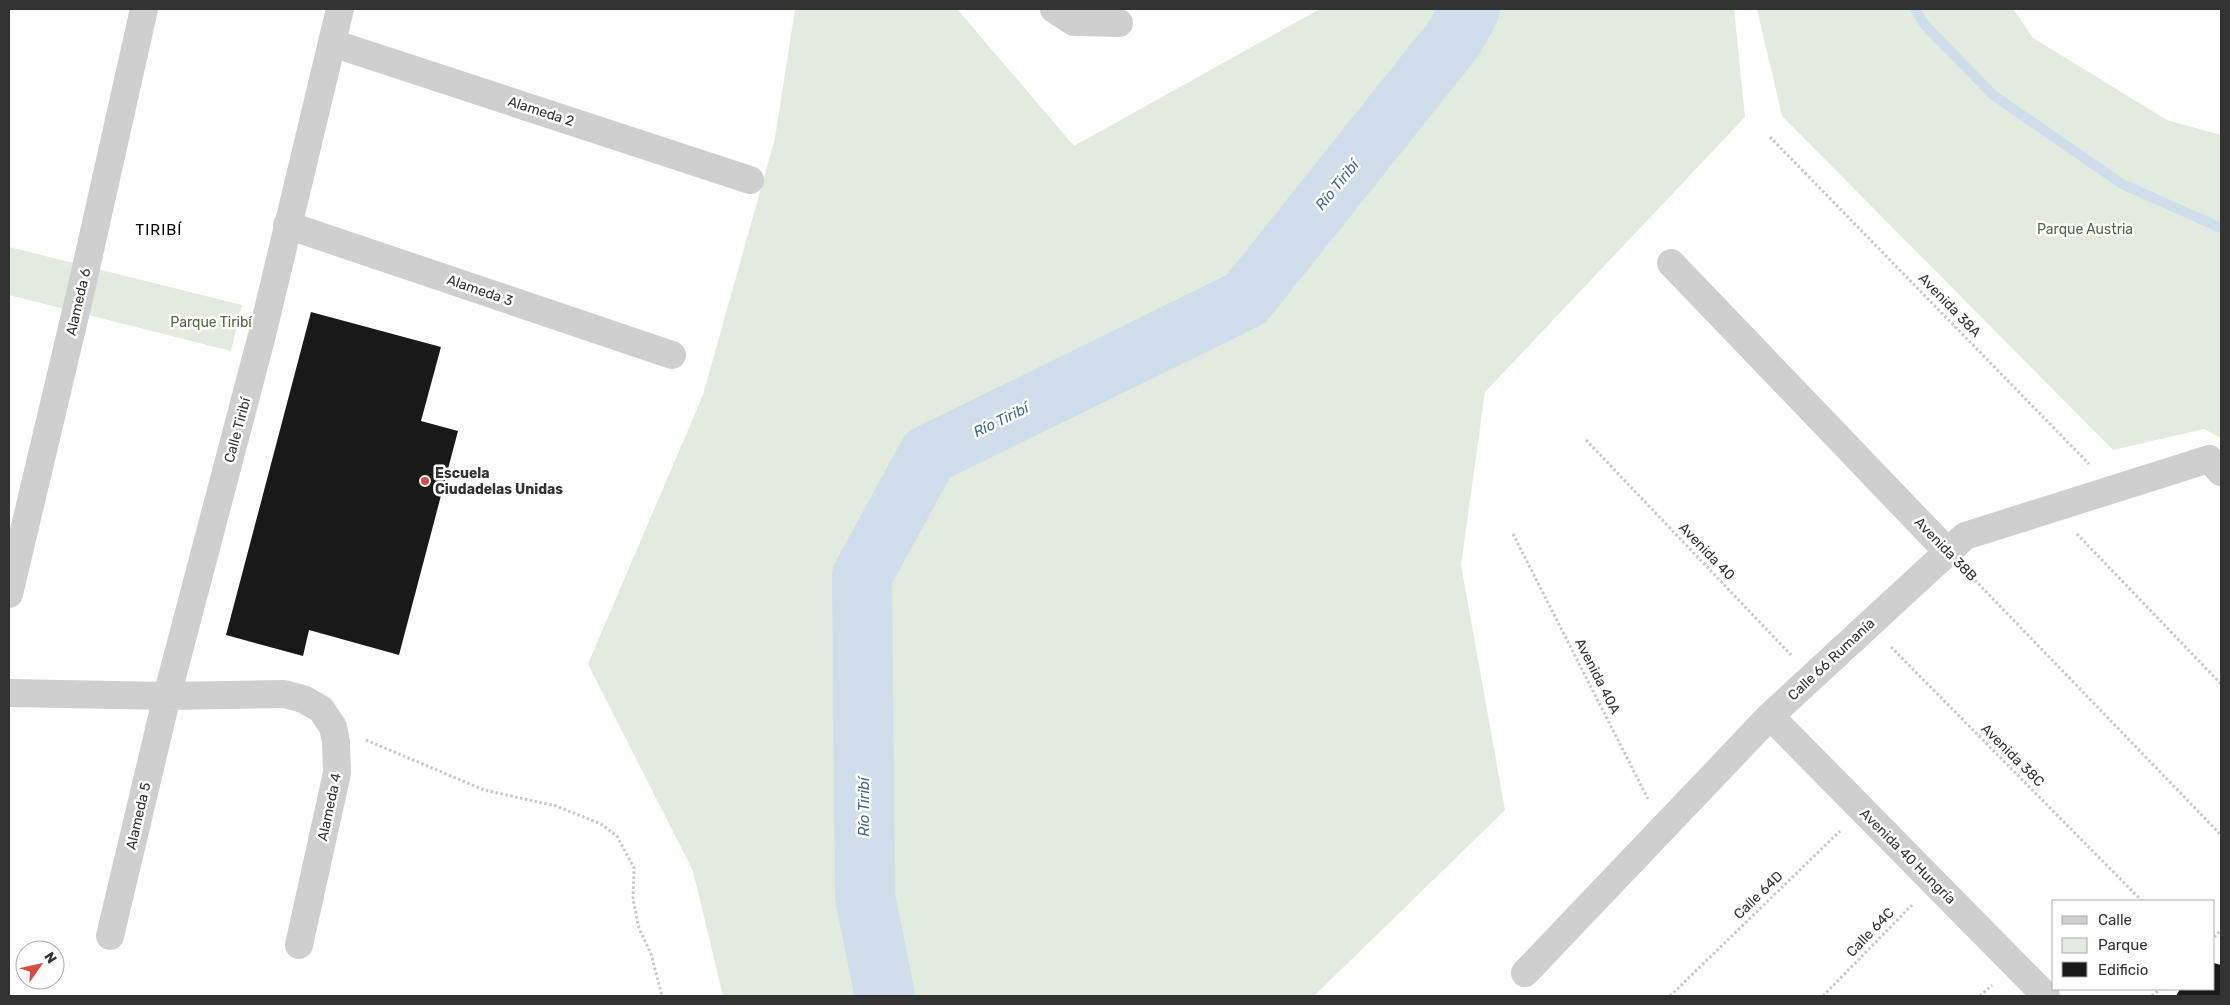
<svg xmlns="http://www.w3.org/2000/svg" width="2230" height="1005" font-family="Rubik,sans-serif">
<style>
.green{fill:#e3eade}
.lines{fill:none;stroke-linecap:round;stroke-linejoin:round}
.stream{stroke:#d0ddea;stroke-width:10}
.river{stroke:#d0ddea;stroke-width:60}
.building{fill:#191919}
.path{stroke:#c9c9c9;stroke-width:3;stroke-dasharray:2.5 2.5;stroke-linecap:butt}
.minor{stroke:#cfcfcf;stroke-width:28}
.poi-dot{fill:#d64e46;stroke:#fff;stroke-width:2}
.labels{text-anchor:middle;stroke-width:5;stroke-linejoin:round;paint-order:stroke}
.street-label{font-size:14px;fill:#323232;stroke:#fff}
.park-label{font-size:14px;fill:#506a42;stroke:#fff}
.poi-label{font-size:14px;font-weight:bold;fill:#323232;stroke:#fff;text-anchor:start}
.water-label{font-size:15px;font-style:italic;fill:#46688d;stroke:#fff}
.neighbourhood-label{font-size:15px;letter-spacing:1px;fill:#000;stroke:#fff}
</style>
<rect width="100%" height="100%" fill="#fff"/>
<path class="green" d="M795,9H957L1074,146L1320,9H1734L1745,117L1485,392L1461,565L1505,810L1314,996H723L693,871L588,664L703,395L775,138Z
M1757,9H2013L2033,38L2167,120L2221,135V438L2204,429L2113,450L1782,116Z
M9,247L242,305L231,351L9,295Z"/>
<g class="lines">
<path class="stream" d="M1915,9L1924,24L1993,95L2122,184L2221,228"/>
<path class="river" d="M885,996L865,897L862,576L928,455L1246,299L1455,37L1470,9"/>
</g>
<path class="building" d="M311,312L441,347L421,421L458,431L399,655L309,630L303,656L226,635Z
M2214,963L2221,965V996H2176L2180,989H2214Z"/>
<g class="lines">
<path class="path" d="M1770,137L2089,464
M1586,440L1791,655
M1513,534L1648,799
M2077,534L2221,684
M1968,573L2221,835
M1891,647L2142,901
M366,740L484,790L556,806L601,824L617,836L634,868L633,899L639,928L651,954L662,996
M2214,937L2221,930
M1670,996L1840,831
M1823,996L1912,905
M1980,996L1992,985
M2152,996L2160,989"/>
<path class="minor" d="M1054,9L1074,22L1119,23
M332,43L750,180
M287,225L672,355
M1671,263L1948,552
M9,594L81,290L144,9
M9,693L167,696L262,335L340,9
M1770,716L2046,996
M110,936L167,696L284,694L303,699L321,709L333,727L336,742L337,773L299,945
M1525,973L1770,716L1965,536L2209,459L2221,472"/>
</g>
<circle class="poi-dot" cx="425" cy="481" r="5"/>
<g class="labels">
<g class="street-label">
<text transform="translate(541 111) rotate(18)" y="5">Alameda 2</text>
<text transform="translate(480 290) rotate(19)" y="5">Alameda 3</text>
<text transform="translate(78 302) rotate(-77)" y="5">Alameda 6</text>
<text transform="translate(1950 305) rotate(46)" y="5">Avenida 38A</text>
<text transform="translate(237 430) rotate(-75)" y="5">Calle Tiribí</text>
<text transform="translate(1946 549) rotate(46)" y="5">Avenida 38B</text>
<text transform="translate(1707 551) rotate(46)" y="5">Avenida 40</text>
<text transform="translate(1831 659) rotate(-43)" y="5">Calle 66 Rumanía</text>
<text transform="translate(1598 676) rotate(63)" y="5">Avenida 40A</text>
<text transform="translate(2013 755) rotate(45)" y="5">Avenida 38C</text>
<text transform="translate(329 807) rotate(-78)" y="5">Alameda 4</text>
<text transform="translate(138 816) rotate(-77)" y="5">Alameda 5</text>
<text transform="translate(1908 856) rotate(45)" y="5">Avenida 40 Hungría</text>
<text transform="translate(1758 895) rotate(-44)" y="5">Calle 64D</text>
<text transform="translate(1870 932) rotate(-46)" y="5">Calle 64C</text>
</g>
<g class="park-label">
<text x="2085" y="234">Parque Austria</text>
<text x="211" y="327">Parque Tiribí</text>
</g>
<g class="poi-label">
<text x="435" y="478">Escuela<tspan x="435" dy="16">Ciudadelas Unidas</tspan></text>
</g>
<g class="water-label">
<text transform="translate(1337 185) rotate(-51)" y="5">Río Tiribí</text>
<text transform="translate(1001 420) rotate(-26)" y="5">Río Tiribí</text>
<text transform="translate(864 807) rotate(-90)" y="5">Río Tiribí</text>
</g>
<g class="neighbourhood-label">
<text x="159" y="235">TIRIBÍ</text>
</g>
</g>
<rect width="2230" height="1005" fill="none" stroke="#323232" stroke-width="20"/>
<rect x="2052" y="900" width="162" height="90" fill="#ffffff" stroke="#adadad"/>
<rect x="2062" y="916" width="25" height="8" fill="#cfcfcf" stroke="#adadad"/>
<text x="2098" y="925" font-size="15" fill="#323232">Calle</text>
<rect x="2062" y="938" width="25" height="15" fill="#e3eade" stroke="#adadad"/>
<text x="2098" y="950" font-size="15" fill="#323232">Parque</text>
<rect x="2062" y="962" width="25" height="15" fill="#191919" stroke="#adadad"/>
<text x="2098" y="975" font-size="15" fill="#323232">Edificio</text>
<g transform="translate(40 965) rotate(56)"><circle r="24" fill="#ffffff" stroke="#adadad"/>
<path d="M0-4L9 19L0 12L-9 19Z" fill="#d64e46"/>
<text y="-8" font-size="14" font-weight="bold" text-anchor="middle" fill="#323232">N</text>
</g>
</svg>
